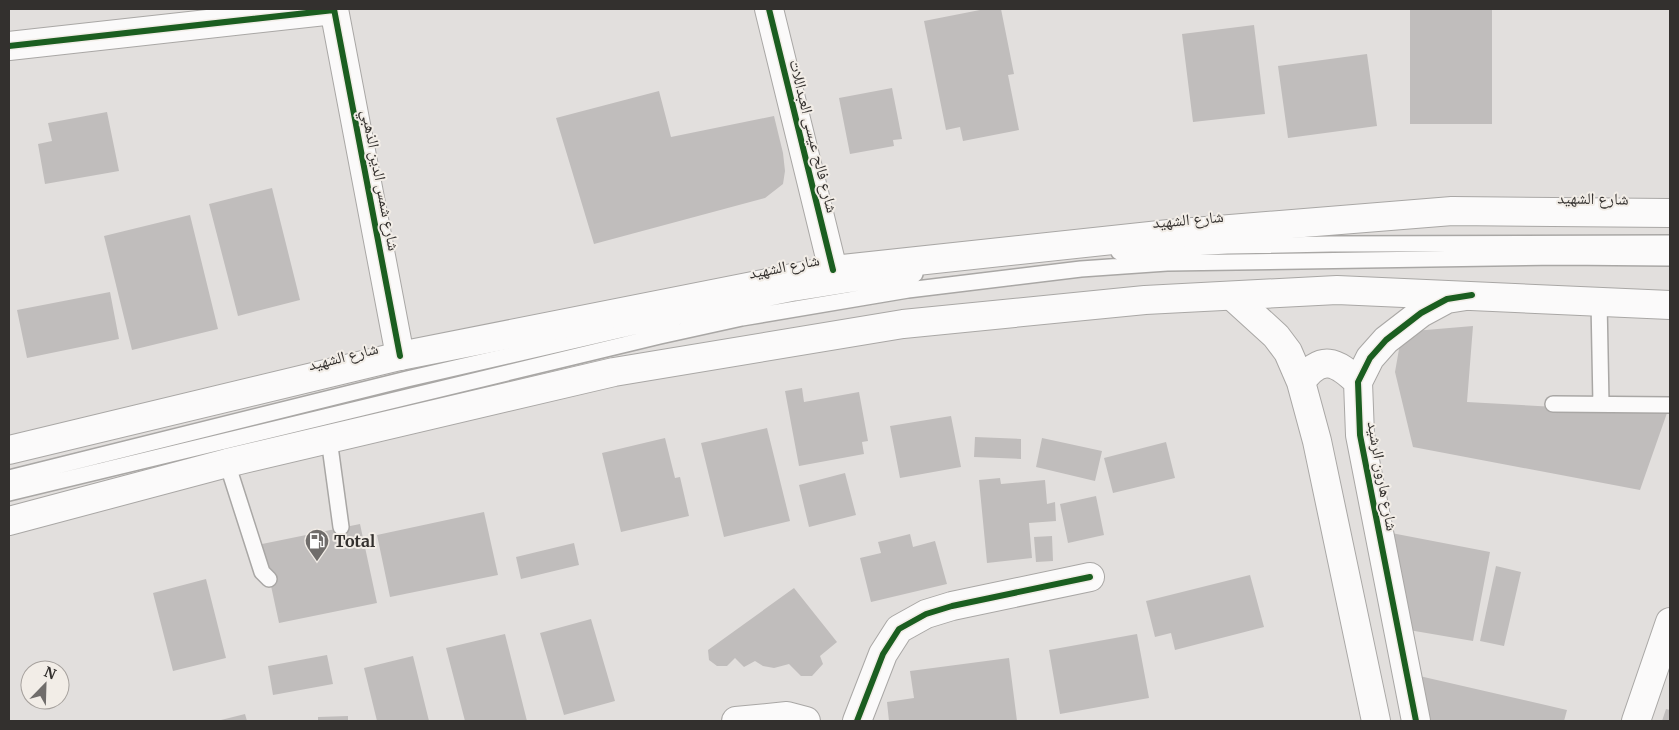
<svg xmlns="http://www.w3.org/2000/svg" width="1679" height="730" font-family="Merriweather,'Noto Naskh Arabic',serif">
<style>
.building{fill:#c0bdbc}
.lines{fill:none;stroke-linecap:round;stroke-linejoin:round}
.service-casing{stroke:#a9a7a5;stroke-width:18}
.minor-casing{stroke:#a9a7a5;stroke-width:30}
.tertiary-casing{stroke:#a9a7a5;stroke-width:30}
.trunk-casing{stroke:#a9a7a5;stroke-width:30}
.service{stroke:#fbfafa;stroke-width:15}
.minor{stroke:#fbfafa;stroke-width:28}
.tertiary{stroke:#fbfafa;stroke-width:28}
.trunk{stroke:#fbfafa;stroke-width:28}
.cycleway-casing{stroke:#f2ede7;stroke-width:9}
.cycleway{stroke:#1b5e20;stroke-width:6}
.labels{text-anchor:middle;stroke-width:4;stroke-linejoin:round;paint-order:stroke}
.street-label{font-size:16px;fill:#33302e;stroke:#f2ede7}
.poi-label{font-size:16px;font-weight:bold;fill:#33302e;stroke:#f2ede7;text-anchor:start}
</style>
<rect width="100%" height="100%" fill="#e2dfdd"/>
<path class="building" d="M985,9H1001L1014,74L1008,75L1019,130L963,141L960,127L946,130L924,21Z
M1410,9H1492V124H1410Z
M1254,25L1265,114L1193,122L1182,34Z
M1367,54L1377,126L1288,138L1278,66Z
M892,88L902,139L893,140L894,146L850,154L839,98Z
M659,91L671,137L774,116L783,153L785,171L783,184L765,198L594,244L556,118Z
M107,112L119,171L45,184L38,144L52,141L48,123Z
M272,188L300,300L238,316L209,204Z
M190,215L218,329L132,350L104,236Z
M110,292L119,339L27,358L17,310Z
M1473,326L1467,402L1667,413L1640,490L1413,447L1395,372L1402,332Z
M802,388L804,402L859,392L868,441L862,442L864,454L799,466L785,391Z
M951,416L961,467L900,478L890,426Z
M767,428L790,521L724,537L701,443Z
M975,437L1021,439V459L974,457Z
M665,438L675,478L680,477L689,516L621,532L602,453Z
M1042,438L1102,451L1095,481L1036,467Z
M1166,442L1175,478L1113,493L1104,458Z
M845,473L856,515L809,527L799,485Z
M1000,478L1001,484L1045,480L1047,504L1055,502L1056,521L1029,523L1032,558L987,563L979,480Z
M1096,496L1104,535L1068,543L1060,504Z
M484,512L498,575L390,597L377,535Z
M360,524L377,603L279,623L262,544Z
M1381,531L1490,552L1473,641L1403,629Z
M910,534L913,547L935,541L947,584L871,602L860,558L881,553L878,542Z
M1052,536L1053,561L1036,562L1034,537Z
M574,543L579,565L521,579L516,557Z
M1496,566L1521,572L1504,646L1480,641Z
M1250,575L1264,627L1175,650L1171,633L1155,637L1146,601Z
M206,579L226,658L173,671L153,593Z
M794,588L837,642L820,656L823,664L812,676H801L789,664L774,668L763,666L755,661L744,667L735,658L727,666H717L709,660L708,650Z
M591,619L615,701L564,715L540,633Z
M505,634L527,721H465L446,648Z
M1137,634L1149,698L1060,714L1049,650Z
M327,655L333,684L273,695L268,666Z
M413,656L429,721H377L364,668Z
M1009,658L1017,721H889L887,702L914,698L910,671Z
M1415,675L1567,710L1564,721H1423Z
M1666,709L1670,710V721H1662Z
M245,714L247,721H217Z
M348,716V721H318V717Z"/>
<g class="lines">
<defs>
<path id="service" d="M1119,252L1227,246L1331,244L1670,243
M1599,301L1601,404
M1553,404L1670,405
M329,439L341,527
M227,463L262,572L269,579
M9,478L407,379L677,317L795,293L915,274
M9,493L660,336L742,318L908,290L1081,269L1167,263L1560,257L1670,258"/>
<path id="minor" d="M334,9L400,356
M769,9L833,270
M9,46L334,10
M736,721L787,716L806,721
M857,721L883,654L899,629L926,614L952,606L1090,577
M1636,721L1670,622"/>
<path id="tertiary" d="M1232,296L1276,336L1288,352L1301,382L1317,441L1376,721
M1301,382C1321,354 1336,361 1358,382
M1416,721L1360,435L1358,382L1370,358L1386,340L1421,313L1447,299L1466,296"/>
<path id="trunk" d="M9,450L400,356L833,270L1169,234L1452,211L1670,213
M9,521L227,463L614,372L903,324L1145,300L1337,290L1670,305"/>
</defs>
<use href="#service" class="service-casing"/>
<use href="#minor" class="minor-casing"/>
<use href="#tertiary" class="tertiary-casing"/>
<use href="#trunk" class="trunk-casing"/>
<use href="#service" class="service"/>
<use href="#minor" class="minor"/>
<use href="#tertiary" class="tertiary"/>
<use href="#trunk" class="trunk"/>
<defs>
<path id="cycleway" d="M334,9L400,356
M769,9L833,270
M9,46L334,10
M857,721L883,654L899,629L926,614L952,606L1090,577
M1416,721L1360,435L1358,382L1370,358L1386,340L1421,313L1447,299L1472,295"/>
</defs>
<use href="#cycleway" class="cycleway-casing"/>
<use href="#cycleway" class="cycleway"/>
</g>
<defs>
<symbol id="fuel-pin" viewBox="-11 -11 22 30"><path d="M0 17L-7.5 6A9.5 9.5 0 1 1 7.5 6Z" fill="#706d6b" stroke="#f2ede7"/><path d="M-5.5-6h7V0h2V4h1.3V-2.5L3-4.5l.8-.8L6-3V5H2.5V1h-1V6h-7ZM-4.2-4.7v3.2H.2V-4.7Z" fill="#fff"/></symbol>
</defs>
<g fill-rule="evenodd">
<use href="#fuel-pin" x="303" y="527" width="28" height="38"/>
</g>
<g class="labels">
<g class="street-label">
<text transform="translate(814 136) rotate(76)" y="6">شارع فالح عيسى العبداللات</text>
<text transform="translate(381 180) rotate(79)" y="6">شارع شمس الدين الذهبي</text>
<text transform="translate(1593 198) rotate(1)" y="6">شارع الشهيد</text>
<text transform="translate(1188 219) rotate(-5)" y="6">شارع الشهيد</text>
<text transform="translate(784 266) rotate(-11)" y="6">شارع الشهيد</text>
<text transform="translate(343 356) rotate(-14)" y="6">شارع الشهيد</text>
<text transform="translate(1383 476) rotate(80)" y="6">شارع هارون الرشيد</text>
</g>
<g class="poi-label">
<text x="334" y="547">Total</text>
</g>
</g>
<rect width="1679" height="730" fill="none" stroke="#33302e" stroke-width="20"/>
<g transform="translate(45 685) rotate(23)"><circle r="24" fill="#f2ede7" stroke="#a6a19d"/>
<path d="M0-4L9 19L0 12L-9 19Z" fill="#706d6b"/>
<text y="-8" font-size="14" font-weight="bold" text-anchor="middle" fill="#33302e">N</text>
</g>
</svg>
